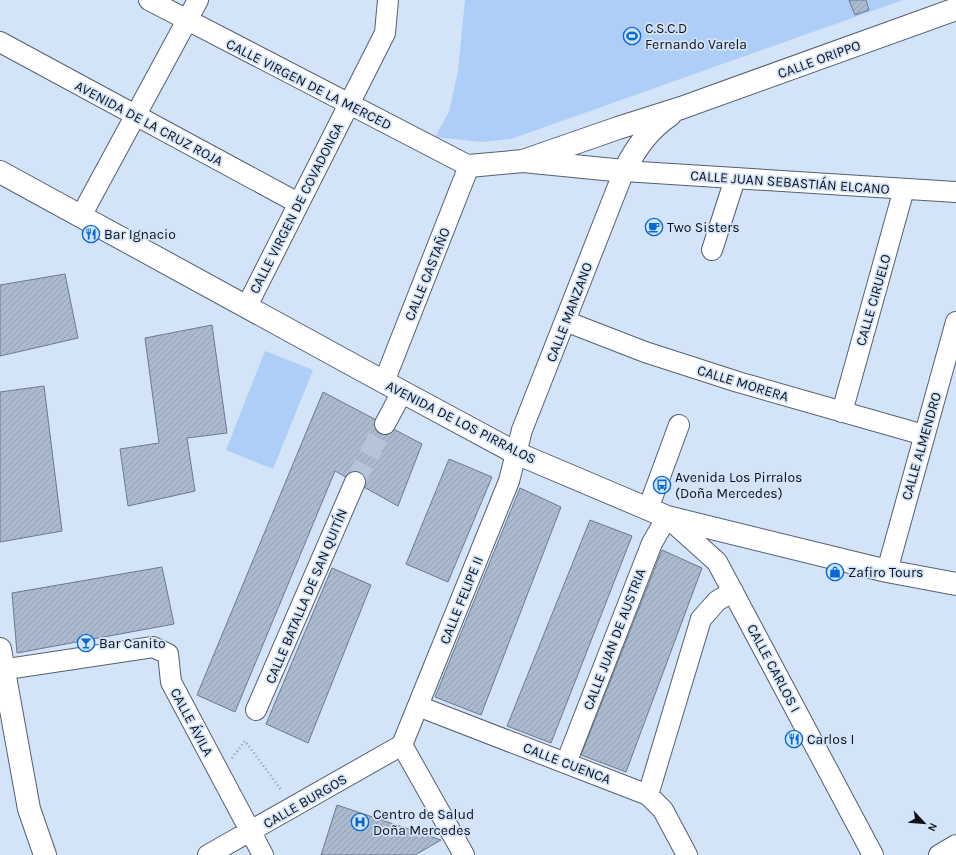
<svg xmlns="http://www.w3.org/2000/svg" width="956" height="855" font-family="Karla,sans-serif">
<style>
.pitch{fill:#aecdf7}
.building{fill:url(#building-hatch);stroke:#6c7a8d}
.lines{fill:none;stroke-linecap:round;stroke-linejoin:round}
.street-tunnel{stroke:#b5c4d7;stroke-width:20;stroke-dasharray:20 10;stroke-linecap:butt}
.street-casing{stroke:#536072;stroke-width:22}
.secondary-casing{stroke:#536072;stroke-width:24}
.path{stroke:#8e9bab;stroke-width:2.5;stroke-dasharray:1 3;stroke-linecap:butt}
.street{stroke:#fff;stroke-width:20}
.secondary{stroke:#fff;stroke-width:22}
.labels{text-anchor:middle;stroke-width:3.5;stroke-linejoin:round;paint-order:stroke}
.poi-label{font-size:14px;fill:#0e131a;stroke:#d3e3f8;text-anchor:start}
.street-label{font-size:14px;fill:#0e131a;stroke:#d3e3f8}
</style>
<defs>
<pattern id="building-hatch" width="6" height="6" patternUnits="userSpaceOnUse"><rect width="6" height="6" fill="#abbacf"/><path d="M-1 1l2-2M0 6l6-6M5 7l2-2" fill="none" stroke="#929fb1"/></pattern>
</defs>
<rect width="100%" height="100%" fill="#d3e3f8"/>
<path class="pitch" d="M465,0H903L511,139L482,142L435,137L449,112L458,71Z
M265,351L313,370L273,469L226,450Z"/>
<path class="building" d="M849,0H866L869,10L855,15Z
M65,274L78,338L0,356V285Z
M212,325L227,433L187,438L195,491L128,506L120,449L159,443L145,338Z
M44,386L62,531L0,542V392Z
M323,392L422,444L398,506L335,471L235,712L197,695Z
M449,459L492,477L448,582L406,564Z
M520,488L561,507L481,715L435,697Z
M590,520L632,536L551,743L507,726Z
M662,550L702,568L626,772L581,755Z
M162,567L174,624L17,653L12,593Z
M332,568L371,585L308,743L266,724Z
M337,805L441,840L415,855H321Z"/>
<g class="lines">
<path class="street-tunnel" d="M355,482L385,424"/>
<defs>
<path id="street" d="M149,0L469,166L384,382
M0,42L298,203
M81,216L198,0
M712,250L735,179
M247,306L385,33L388,0
M565,321L645,352L738,382L924,435
M842,412L904,189
M385,424L402,392
M648,509L679,425
M887,571L956,322
M0,670L153,647L168,654L171,682L263,855
M418,706L648,795L663,810L687,855
M256,710L355,482
M402,745L509,481L522,430L624,171L956,192
M402,745L464,855
M566,763L652,543L667,517L717,562L873,855
M648,795L701,619L717,601L733,591
M208,855L402,745
M939,855L956,845"/>
<path id="secondary" d="M523,161L618,128L681,108L956,9
M469,166L523,161L624,171C636,148 648,130 670,115
M0,172L384,382L516,453L667,517L887,571L956,584
M0,649L29,809L45,855"/>
</defs>
<use href="#street" class="street-casing"/>
<use href="#secondary" class="secondary-casing"/>
<path class="path" d="M232,758L245,741L282,791"/>
<use href="#street" class="street"/>
<use href="#secondary" class="secondary"/>
</g>
<defs>
<symbol id="stadium-ring" viewBox="-11 -11 22 22"><circle r="9.5" fill="#d3e3f8" stroke="#076ad3" stroke-width="1.5"/><path d="M0-5a6.5 5 0 1 0 0 10a6.5 5 0 1 0 0-10ZM-3.5-1.8h7v3.6h-7Z" fill="#076ad3"/></symbol>
<symbol id="cafe-ring" viewBox="-11 -11 22 22"><circle r="9.5" fill="#d3e3f8" stroke="#076ad3" stroke-width="1.5"/><path d="M-5.5-4.5H6V0H3Q3 3.5 0 3.5H-2.5Q-5.5 3.5-5.5 0ZM3-3.2v2h1.7v-2ZM-6 4.5H4V6H-6Z" fill="#076ad3"/></symbol>
<symbol id="restaurant-ring" viewBox="-11 -11 22 22"><circle r="9.5" fill="#d3e3f8" stroke="#076ad3" stroke-width="1.5"/><path d="M-5-6h1v4h1v-4h1v4h1v-4h1v5L-1.5 .5V6h-2V.5L-5-1ZM5-6V6H3V1.5H1.5Q1.5-4 5-6Z" fill="#076ad3"/></symbol>
<symbol id="bus-ring" viewBox="-11 -11 22 22"><circle r="9.5" fill="#d3e3f8" stroke="#076ad3" stroke-width="1.5"/><path d="M-5-6H5V4H4V6H2V4H-2V6H-4V4H-5ZM-3.5-4V0h7V-4ZM-3.5 1.2v1.5H-2V1.2ZM2 1.2v1.5H3.5V1.2Z" fill="#076ad3"/></symbol>
<symbol id="shop-ring" viewBox="-11 -11 22 22"><circle r="9.5" fill="#d3e3f8" stroke="#076ad3" stroke-width="1.5"/><path d="M-5-2.5h2.3a2.7 3.5 0 0 1 5.4 0H5L5.5 6h-11ZM-1.5-2.5h3a1.5 2.3 0 0 0-3 0Z" fill="#076ad3"/></symbol>
<symbol id="bar-ring" viewBox="-11 -11 22 22"><circle r="9.5" fill="#d3e3f8" stroke="#076ad3" stroke-width="1.5"/><path d="M-6-5H6L.8 .8V4.5H3.5V6h-7V4.5H-.8V.8Z" fill="#076ad3"/></symbol>
<symbol id="hospital-ring" viewBox="-11 -11 22 22"><circle r="9.5" fill="#d3e3f8" stroke="#076ad3" stroke-width="1.5"/><path d="M-5-5h3v3.5h4V-5h3V5h-3V1.5h-4V5h-3Z" fill="#076ad3"/></symbol>
</defs>
<g fill-rule="evenodd">
<use href="#stadium-ring" x="622" y="26" width="20" height="20"/>
<use href="#cafe-ring" x="644" y="217" width="20" height="20"/>
<use href="#restaurant-ring" x="81" y="224" width="20" height="20"/>
<use href="#bus-ring" x="652" y="475" width="20" height="20"/>
<use href="#shop-ring" x="825" y="562" width="20" height="20"/>
<use href="#bar-ring" x="76" y="633" width="20" height="20"/>
<use href="#restaurant-ring" x="784" y="729" width="20" height="20"/>
<use href="#hospital-ring" x="350" y="812" width="20" height="20"/>
</g>
<g class="labels">
<g class="poi-label">
<text x="645" y="33">C.S.C.D<tspan x="645" dy="16">Fernando Varela</tspan></text>
<text x="667" y="232">Two Sisters</text>
<text x="104" y="239">Bar Ignacio</text>
<text x="675" y="482">Avenida Los Pirralos<tspan x="675" dy="16">(Doña Mercedes)</tspan></text>
<text x="848" y="577">Zafiro Tours</text>
<text x="99" y="648">Bar Canito</text>
<text x="807" y="744">Carlos I</text>
<text x="373" y="819">Centro de Salud<tspan x="373" dy="16">Doña Mercedes</tspan></text>
</g>
<g class="street-label">
<text transform="translate(819 59) rotate(-20)" y="5">CALLE ORIPPO</text>
<text transform="translate(309 84) rotate(27)" y="5">CALLE VIRGEN DE LA MERCED</text>
<text transform="translate(149 123) rotate(28)" y="5">AVENIDA DE LA CRUZ ROJA</text>
<text transform="translate(790 182) rotate(4)" y="5">CALLE JUAN SEBASTIÁN ELCANO</text>
<text transform="translate(296 208) rotate(-63)" y="5">CALLE VIRGEN DE COVADONGA</text>
<text transform="translate(427 274) rotate(-68)" y="5">CALLE CASTAÑO</text>
<text transform="translate(873 300) rotate(-74)" y="5">CALLE CIRUELO</text>
<text transform="translate(569 312) rotate(-69)" y="5">CALLE MANZANO</text>
<text transform="translate(743 383) rotate(17)" y="5">CALLE MORERA</text>
<text transform="translate(461 422) rotate(27)" y="5">AVENIDA DE LOS PIRRALOS</text>
<text transform="translate(921 446) rotate(-74)" y="5">CALLE ALMENDRO</text>
<text transform="translate(306 596) rotate(-67)" y="5">CALLE BATALLA DE SAN QUITÍN</text>
<text transform="translate(461 600) rotate(-68)" y="5">CALLE FELIPE II</text>
<text transform="translate(614 639) rotate(-69)" y="5">CALLE JUAN DE AUSTRIA</text>
<text transform="translate(774 668) rotate(62)" y="5">CALLE CARLOS I</text>
<text transform="translate(192 722) rotate(62)" y="5">CALLE ÁVILA</text>
<text transform="translate(567 763) rotate(21)" y="5">CALLE CUENCA</text>
<text transform="translate(305 801) rotate(-30)" y="5">CALLE BURGOS</text>
</g>
</g>
<g transform="translate(924 823) rotate(116)" stroke="#d3e3f8" stroke-width="3" paint-order="stroke">
<path d="M0-3L7 15L0 10L-7 15Z" fill="#0e131a"/>
<text y="-6" font-size="11" font-weight="bold" text-anchor="middle" fill="#0e131a">N</text>
</g>
</svg>
